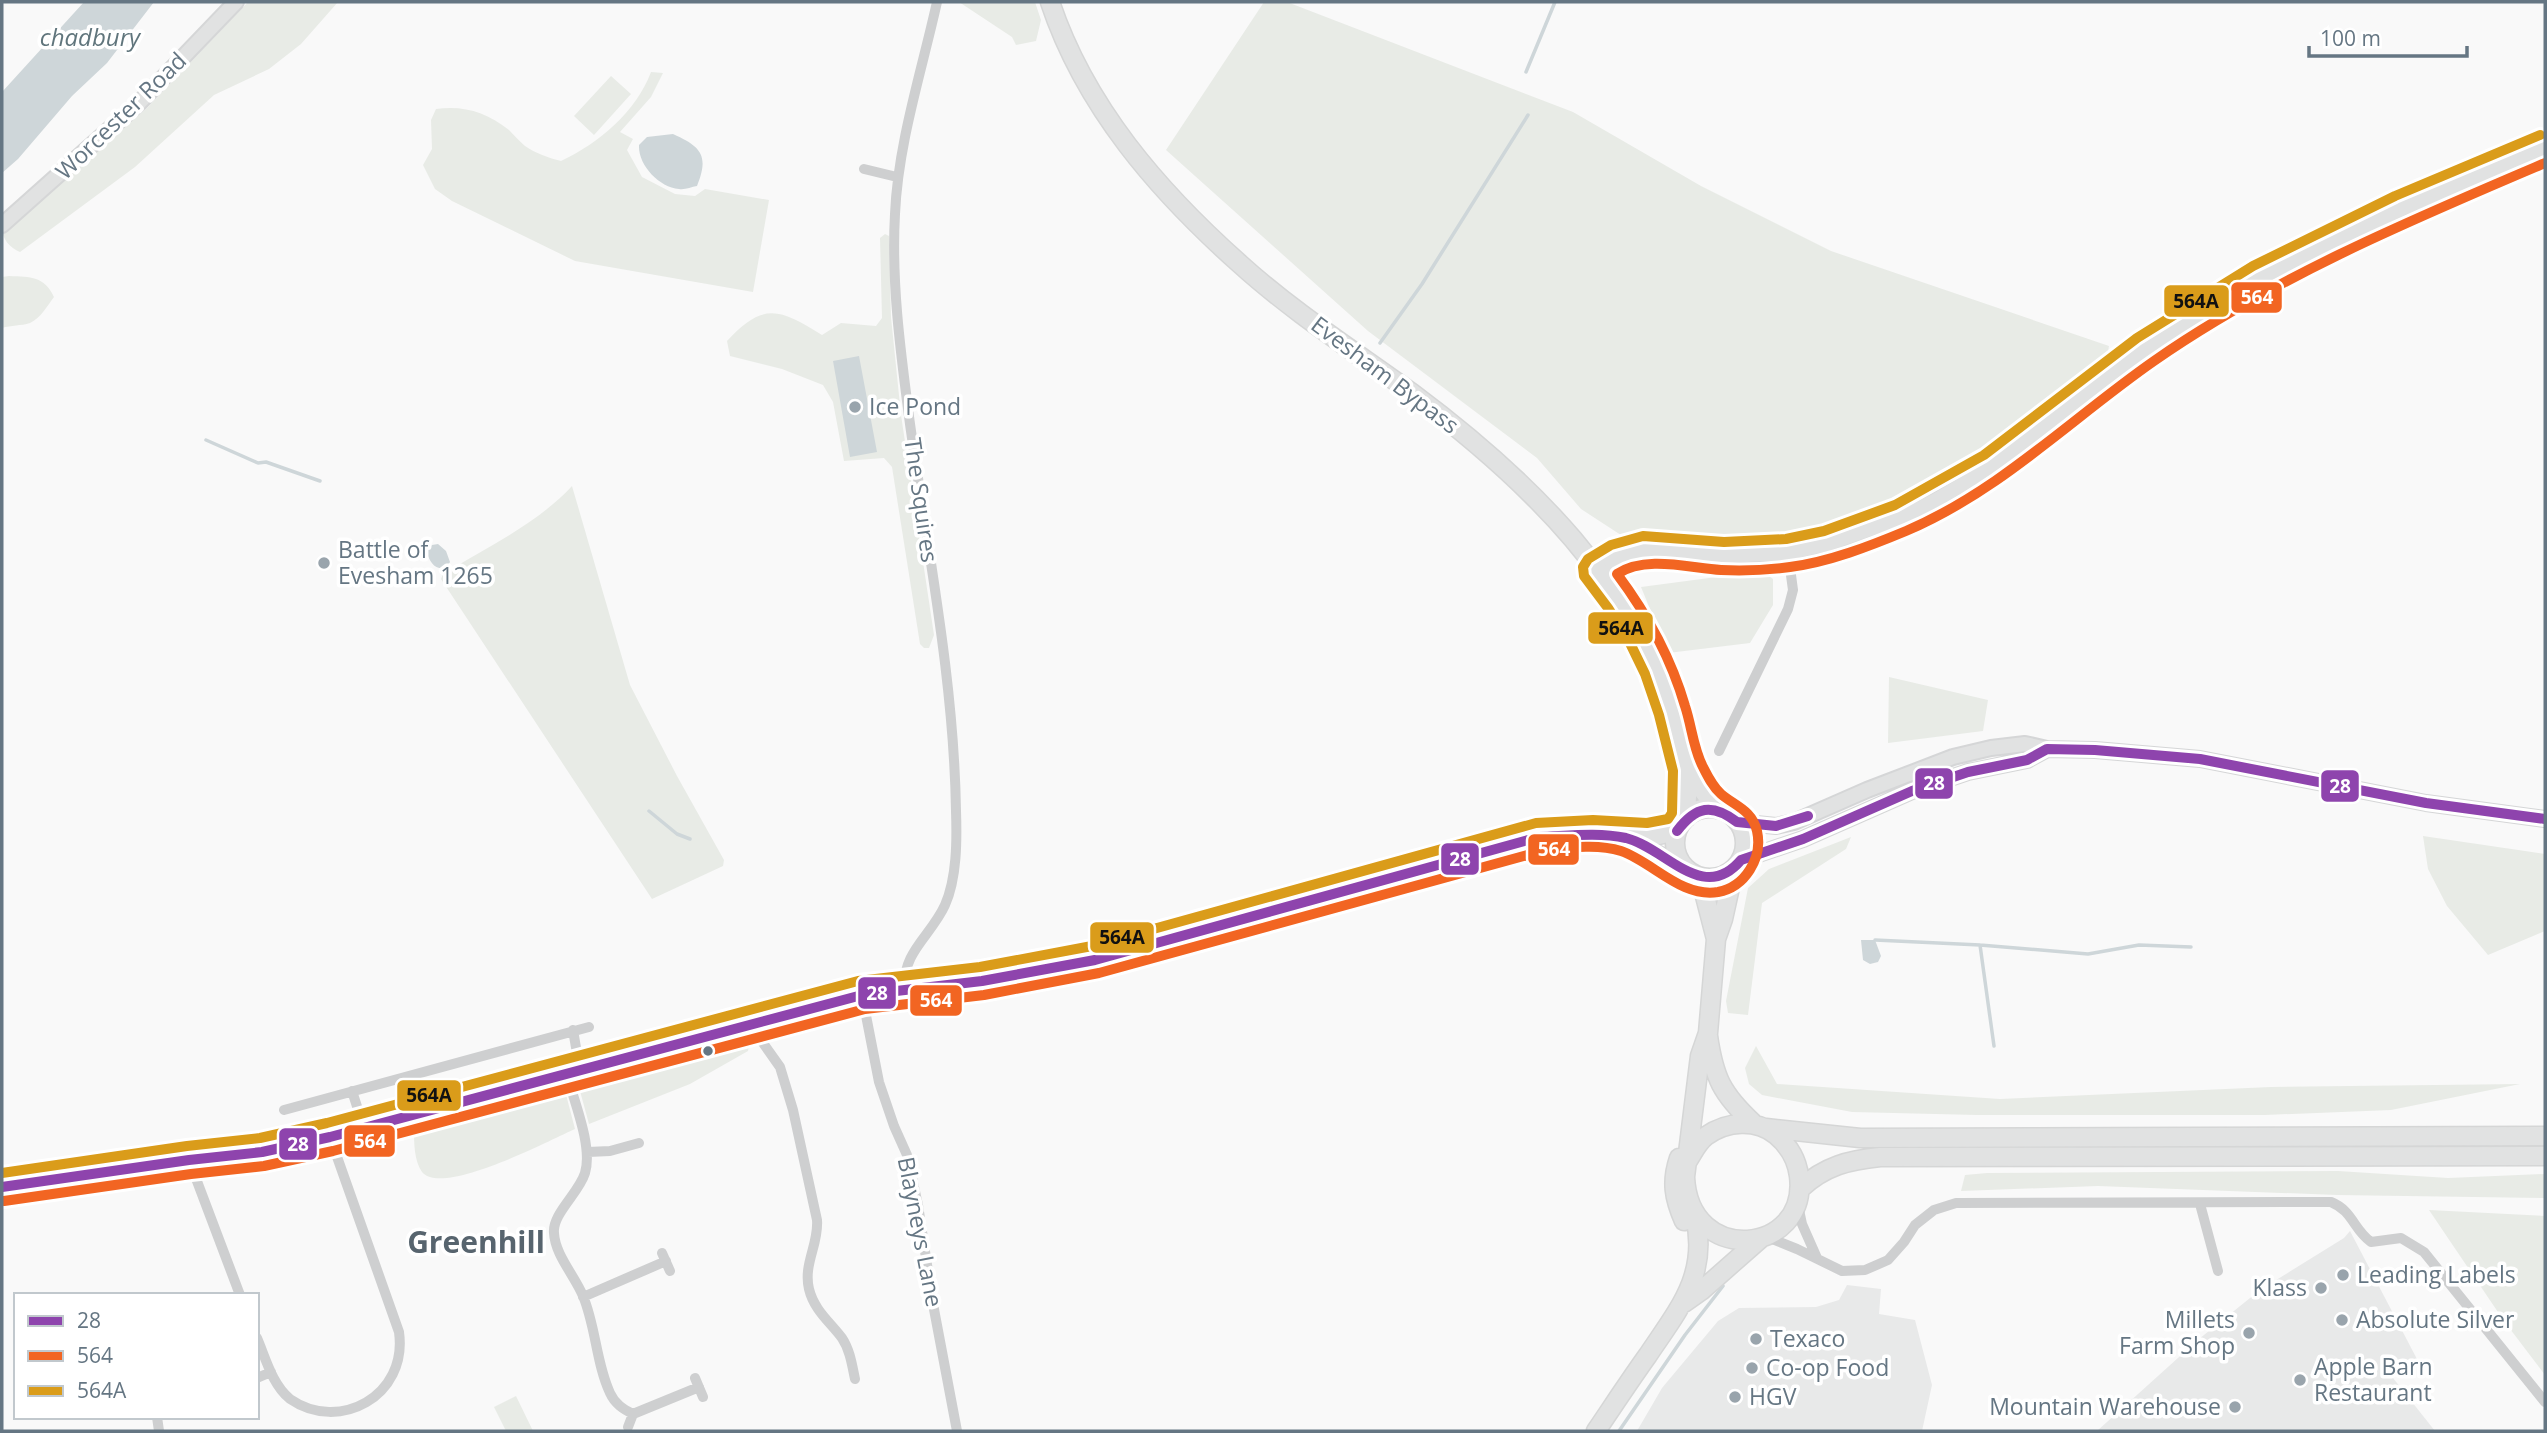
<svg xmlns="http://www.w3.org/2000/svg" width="2547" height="1433" font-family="'Open Sans',sans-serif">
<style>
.built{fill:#e8e9e9}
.green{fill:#e8ebe6}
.water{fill:#ced6d9}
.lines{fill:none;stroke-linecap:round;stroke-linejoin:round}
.stream{stroke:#ced6d9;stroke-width:3.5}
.secondary-casing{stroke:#d5d6d7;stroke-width:18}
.primary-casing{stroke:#d5d6d7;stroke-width:19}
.highway-casing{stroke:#d5d6d6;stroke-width:21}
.street{stroke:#cecfd0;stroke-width:10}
.secondary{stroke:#e1e2e2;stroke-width:14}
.primary{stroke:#e1e2e2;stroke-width:16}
.highway{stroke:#e1e2e2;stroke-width:18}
.bus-1-casing{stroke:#fff;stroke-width:16}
.bus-2-casing{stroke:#fff;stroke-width:16}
.bus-3-casing{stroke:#fff;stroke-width:16}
.bus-1{stroke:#8e44ad;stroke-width:10}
.bus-2{stroke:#f26522;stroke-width:10}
.bus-3{stroke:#da9c1a;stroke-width:10}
.poi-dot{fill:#99a4ac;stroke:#fff;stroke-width:2.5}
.bus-dot{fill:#657683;stroke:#fff;stroke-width:2.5}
.labels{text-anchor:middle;stroke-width:7;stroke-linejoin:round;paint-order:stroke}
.street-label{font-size:23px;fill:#657683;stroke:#fff}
.poi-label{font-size:23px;fill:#657683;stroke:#fff;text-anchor:start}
.water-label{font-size:24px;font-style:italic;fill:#60757c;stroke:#fff}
.district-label{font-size:30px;font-weight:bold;fill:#57646e;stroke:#fff}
.line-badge{stroke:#fff;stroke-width:2.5}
.badge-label{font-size:19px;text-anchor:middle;font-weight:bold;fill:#fff}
.pale-badge-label{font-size:19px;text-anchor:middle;font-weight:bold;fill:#111}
</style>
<rect width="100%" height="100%" fill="#f9f9f9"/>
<path class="built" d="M2350,1231L2418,1361L2393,1378L2435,1431H2097L2199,1339L2260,1290L2344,1238Z
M1847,1285L1881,1289L1879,1314L1915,1320L1932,1385L1922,1431H1637L1662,1388L1718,1321L1739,1308L1816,1307L1839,1300Z"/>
<path class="green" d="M248,2H338L301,44L269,69L214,95L135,167L20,252C10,248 2,239 2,228L147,108Z
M959,2H1035L1041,20L1036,41L1016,45L1012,37Z
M1264,2H1287L1573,112L1701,186L1831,251L2109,346L2105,368L1992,454L1908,502L1790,534L1627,539L1581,509L1537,458L1368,331L1166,150Z
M651,72L663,73L651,97L620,132L633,139L627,150L642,177L675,194L695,196L705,189L769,200L753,292L575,261L452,201L435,189L423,165L432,149L431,120L436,109C463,105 487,112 509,130C514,135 519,141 525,146C535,153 549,158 561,161C599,143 636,112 651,72Z
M611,76L631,94L594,135L574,116Z
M885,234L889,236L891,317L901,415L934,635L929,648H924L920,644L892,467L884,458L844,461L833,402L823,385L782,369L730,356L727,341C764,301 780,309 822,335L841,323L876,326L882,318L880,238Z
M9,276C31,277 44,276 54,297C47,306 41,318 30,323C21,326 11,325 2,328V277Z
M572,486L630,685L677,776L724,860L723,866L652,899L441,579L443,574C487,547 537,524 572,486Z
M1762,571L1773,579V605L1750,643L1668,653L1641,587Z
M1889,677L1988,700L1983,731L1888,743Z
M2423,836L2545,854V931L2488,955L2447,906L2428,869Z
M1851,837L1846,849L1762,903L1748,1015L1728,1013L1726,1001L1748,888L1769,869Z
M732,1038H742L749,1045L748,1051L690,1084L589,1124L577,1080Z
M1756,1046L1777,1084L2000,1099L2271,1087L2520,1084L2391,1110L2265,1115H1977L1852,1112L1762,1095L1749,1084L1745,1068Z
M563,1083L575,1129C550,1140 442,1197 422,1172C414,1161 414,1142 414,1130L422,1123Z
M2338,1171L2448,1178L2545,1174V1198L2337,1195L2098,1186L1961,1191L1965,1175L1987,1173Z
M2429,1210L2545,1216V1375L2504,1321Z
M516,1396L533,1431H506L494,1407Z"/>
<path class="water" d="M84,2H154L107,63L72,96L18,159L2,173V92Z
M673,134C702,147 709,156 697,186C691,187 685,190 679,189C659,187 638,165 639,145L647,137Z
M859,356L877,452L850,457L833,361Z
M438,544L446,551L450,562L446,568C434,570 430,562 426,551L432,545Z
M1861,940H1875L1881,956L1878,962L1870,964L1863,960Z"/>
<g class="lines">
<path class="stream" d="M1526,72L1555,2
M1380,343L1422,284L1528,115
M206,440L258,463L266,462L320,481
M649,811L677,834L690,839
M1875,940L1980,945L2088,954L2139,945L2191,947
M1980,945L1994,1046
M1619,1431L1685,1335L1723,1286"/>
<defs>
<path id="secondary" d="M2,225L140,102L236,2
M1597,570L1616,558L1644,550L1724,556L1788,553L1828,544L1901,518L1936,500L1992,467L2146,349L2260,278L2401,209L2545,148
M1737,822L1776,826L1794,822L1867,790L1953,757L1991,748L2025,744L2047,749L2095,750L2200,759L2426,803L2545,819
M1741,860L1803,839L1912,791L1968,772L2027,760L2047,749"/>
<path id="primary" d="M1631,839L1687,870
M2,1187L189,1160L262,1152L330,1137L862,995C897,989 931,987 966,983C1009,977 1052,969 1095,960L1539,837C1559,835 1581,833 1600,834C1627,837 1651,841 1677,831"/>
<path id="highway" d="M1050,2C1085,107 1158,191 1240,264C1293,312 1354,351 1412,393C1526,478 1639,586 1677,728C1680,741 1686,756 1687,770C1689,785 1686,802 1686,818
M1687,769L1717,809
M1675 843a35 35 0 1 1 70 0a35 35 0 1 1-70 0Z
M1700,877L1716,939
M1708,1036C1714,1078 1722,1094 1753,1123
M1766,1128L1860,1138L2545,1136
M1679,1158C1671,1182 1674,1198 1684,1221
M1687,1162C1693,1153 1697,1143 1706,1136C1727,1121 1756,1119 1776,1135C1789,1146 1797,1160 1799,1176C1809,1255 1689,1267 1685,1177L1700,1056L1708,1033L1716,939L1723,919L1734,869
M1801,1188C1825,1166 1849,1160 1880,1157L2545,1156
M1684,1303L1701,1291L1760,1239
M1596,1431C1613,1406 1630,1380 1648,1355C1678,1310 1709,1275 1695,1217"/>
</defs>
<use href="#secondary" class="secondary-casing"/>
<use href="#primary" class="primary-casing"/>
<use href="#highway" class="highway-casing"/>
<path class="street" d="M864,169L897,177
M1719,751L1788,609L1793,590L1788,553
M905,988C902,952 931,936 945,905C957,878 957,840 956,811C954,681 928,553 910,424C901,355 891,283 895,214C898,143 922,70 937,2
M862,995L879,1082L894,1126L907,1155L918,1205L933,1304L957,1431
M751,1026L780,1067L793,1110L817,1220C819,1244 803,1264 809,1289C814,1310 830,1322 842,1338C850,1350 852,1365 855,1379
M573,1030L580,1071
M567,1075C574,1101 593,1147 585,1173C579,1193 552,1214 554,1233C555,1255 575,1276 583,1296C596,1327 596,1363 610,1393C615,1404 623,1409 633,1414L699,1387
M352,1091L364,1128
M284,1110L589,1027
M588,1152L610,1151L639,1143
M189,1160L240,1295
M2200,1204L2218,1271
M1798,1205L1802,1224L1817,1258
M1765,1236L1797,1249L1842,1271L1865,1270L1888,1260L1904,1242L1915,1225L1934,1210L1956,1203L2331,1202C2353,1211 2353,1229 2371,1242L2401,1238L2424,1252L2545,1402
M662,1253L670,1271
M583,1297L666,1261
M257,1338C266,1359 272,1384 290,1399C339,1433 408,1396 399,1332L330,1137
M257,1378L271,1372
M695,1378L703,1397
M157,1417L159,1431
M628,1427L633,1414"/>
<use href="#secondary" class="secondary"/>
<use href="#primary" class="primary"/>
<use href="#highway" class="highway"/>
<defs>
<path id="bus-1" d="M1737,822L1776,826L1808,816
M1677,831C1696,806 1712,803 1737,822
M1741,860L1803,839L1912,791L1968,772L2027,760L2047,749L2095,750L2200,759L2426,803L2545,819
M2,1187L189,1160L262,1152L330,1137L862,995L982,981L1095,960L1539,837C1568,836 1597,832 1626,838C1666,848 1703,905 1741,860"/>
<path id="bus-2" d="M4,1201L191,1174L264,1166L333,1151L865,1009L984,995L1099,973L1542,851C1567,848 1596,843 1621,851C1653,862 1681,898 1718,892C1745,887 1763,858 1757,831C1752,810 1735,806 1721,794C1713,787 1708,777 1703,767C1693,748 1692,727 1685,706C1671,658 1647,614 1617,574C1646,555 1689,568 1721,570C1743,571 1768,570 1790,567C1829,562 1870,546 1906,531C2000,491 2072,418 2154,361C2275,277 2411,220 2545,163"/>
<path id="bus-3" d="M2,1173L187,1146L260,1138L327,1123L858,981L980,967L1092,946L1536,823L1593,820L1647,823L1668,819L1672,813L1673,771L1659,715L1645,674L1629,641L1608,608L1584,576L1583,567L1588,559L1611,545L1643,536L1724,542L1786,539L1824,531L1895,505L1984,455L2137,338L2253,266L2395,196L2540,135"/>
</defs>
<use href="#bus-1" class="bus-1-casing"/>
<use href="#bus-2" class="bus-2-casing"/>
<use href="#bus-3" class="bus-3-casing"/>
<use href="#bus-1" class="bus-1"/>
<use href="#bus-2" class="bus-2"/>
<use href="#bus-3" class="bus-3"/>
</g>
<g class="poi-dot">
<circle cx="855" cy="407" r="7"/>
<circle cx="324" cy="563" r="7"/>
<circle cx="2343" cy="1275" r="7"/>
<circle cx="2321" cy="1288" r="7"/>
<circle cx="2342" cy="1320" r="7"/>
<circle cx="2249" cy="1333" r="7"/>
<circle cx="1756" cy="1339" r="7"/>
<circle cx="1752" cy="1368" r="7"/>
<circle cx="2300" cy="1380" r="7"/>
<circle cx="1735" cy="1397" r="7"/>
<circle cx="2235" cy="1407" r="7"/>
</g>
<circle class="bus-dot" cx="708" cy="1051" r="6"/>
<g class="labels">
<g class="street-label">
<text transform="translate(121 116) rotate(-44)" y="8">Worcester Road</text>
<text transform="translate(1385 375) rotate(37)" y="8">Evesham Bypass</text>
<text transform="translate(921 500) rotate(82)" y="8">The Squires</text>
<text transform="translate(920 1232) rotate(79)" y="8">Blayneys Lane</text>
</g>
<g class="poi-label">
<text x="869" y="415">Ice Pond</text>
<text x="338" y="558">Battle of<tspan x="338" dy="26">Evesham 1265</tspan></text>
<text x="2357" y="1283">Leading Labels</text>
<text x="2307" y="1296" text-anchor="end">Klass</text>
<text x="2235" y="1328" text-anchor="end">Millets<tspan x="2235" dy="26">Farm Shop</tspan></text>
<text x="2356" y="1328">Absolute Silver</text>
<text x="1770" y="1347">Texaco</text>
<text x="2314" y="1375">Apple Barn<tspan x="2314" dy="26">Restaurant</tspan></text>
<text x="1766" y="1376">Co-op Food</text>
<text x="1749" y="1405">HGV</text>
<text x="2221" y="1415" text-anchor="end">Mountain Warehouse</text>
</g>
<g class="water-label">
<text x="90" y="46">chadbury</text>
</g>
<g class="district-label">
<text x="476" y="1253">Greenhill</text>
</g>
</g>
<g class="line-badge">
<rect x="2230" y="281" width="53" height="33" rx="7" fill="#f26522"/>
<rect x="2163" y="284" width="67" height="34" rx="7" fill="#da9c1a"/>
<rect x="1587" y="611" width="67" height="34" rx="7" fill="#da9c1a"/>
<rect x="1914" y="767" width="40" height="33" rx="7" fill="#8e44ad"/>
<rect x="2320" y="769" width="40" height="34" rx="7" fill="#8e44ad"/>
<rect x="1527" y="833" width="53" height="33" rx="7" fill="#f26522"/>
<rect x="1440" y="842" width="40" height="34" rx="7" fill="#8e44ad"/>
<rect x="1089" y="921" width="66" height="33" rx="7" fill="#da9c1a"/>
<rect x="857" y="976" width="40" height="34" rx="7" fill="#8e44ad"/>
<rect x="909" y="984" width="54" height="33" rx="7" fill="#f26522"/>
<rect x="396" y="1079" width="66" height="33" rx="7" fill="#da9c1a"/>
<rect x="343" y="1124" width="53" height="34" rx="7" fill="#f26522"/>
<rect x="278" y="1127" width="40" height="34" rx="7" fill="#8e44ad"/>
</g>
<g class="badge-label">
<text x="2257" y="304">564</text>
<text x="1934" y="790">28</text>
<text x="2340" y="793">28</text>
<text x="1554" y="856">564</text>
<text x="1460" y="866">28</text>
<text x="877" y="1000">28</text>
<text x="936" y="1007">564</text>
<text x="370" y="1148">564</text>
<text x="298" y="1151">28</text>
</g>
<g class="pale-badge-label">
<text x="2196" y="308">564A</text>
<text x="1621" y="635">564A</text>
<text x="1122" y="944">564A</text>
<text x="429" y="1102">564A</text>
</g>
<rect width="2547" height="1433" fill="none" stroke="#657683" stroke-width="7"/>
<rect x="14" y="1293" width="245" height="126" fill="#ffffff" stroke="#c1c8cd" stroke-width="2"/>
<rect x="28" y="1316" width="35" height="10" fill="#8e44ad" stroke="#c1c8cd" stroke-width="2"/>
<text x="77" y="1328" font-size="21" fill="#657683">28</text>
<rect x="28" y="1351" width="35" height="10" fill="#f26522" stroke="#c1c8cd" stroke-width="2"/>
<text x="77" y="1363" font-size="21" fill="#657683">564</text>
<rect x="28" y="1386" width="35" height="10" fill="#da9c1a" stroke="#c1c8cd" stroke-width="2"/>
<text x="77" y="1398" font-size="21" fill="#657683">564A</text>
<path d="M2309 46v10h158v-10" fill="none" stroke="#657683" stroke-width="3.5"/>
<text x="2320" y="46" font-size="21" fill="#657683" stroke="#ffffff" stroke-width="5" paint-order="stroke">100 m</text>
</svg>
